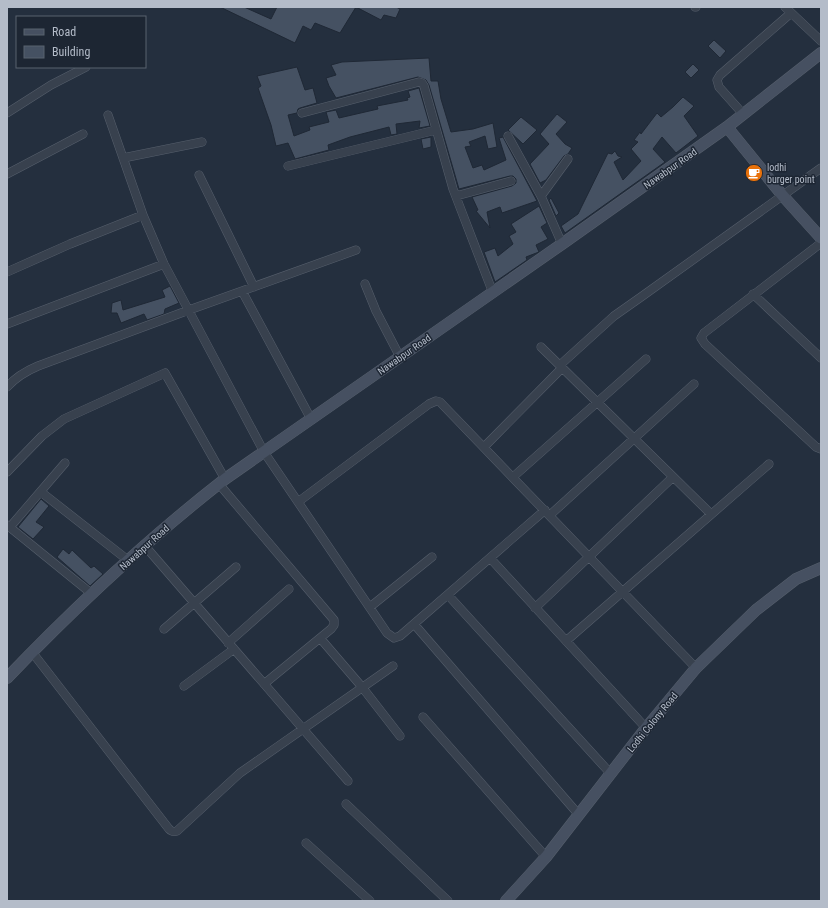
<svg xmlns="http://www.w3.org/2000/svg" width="828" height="908" font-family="'Roboto Condensed',sans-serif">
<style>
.building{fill:#455162;stroke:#1f2835}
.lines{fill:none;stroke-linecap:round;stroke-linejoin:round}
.street-casing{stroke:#565f6c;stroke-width:9}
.secondary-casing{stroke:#565f6c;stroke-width:12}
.street{stroke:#38414e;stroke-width:8}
.secondary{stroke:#465061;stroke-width:11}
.labels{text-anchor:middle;stroke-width:3;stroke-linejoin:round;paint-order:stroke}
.poi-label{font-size:10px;fill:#b4bcc9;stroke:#1d2633;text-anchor:start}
.street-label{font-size:10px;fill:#b4bcc9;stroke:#1d2633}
</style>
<rect width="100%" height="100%" fill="#242f3e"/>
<path class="building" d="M220,7H244L271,19L277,7H396L400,9L396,18L384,15L381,20L356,7L340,33L315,23L311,30L303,26L295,43Z
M714,40L726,51L720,58L708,46Z
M429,58L431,81H438L441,99L451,132L473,129L493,123L497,147L488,149L485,136L469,142L471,146L465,147L473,168L482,165L484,170L506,160L499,138L503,137L537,201L502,213L500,207L487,212L490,228L476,211L478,210L472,197L512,186L516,183V179L513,176H510L459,189L429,85L426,80L418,77L336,98L329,86L326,78L336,75L331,65L342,62Z
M693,64L699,70L691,78L685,72Z
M297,67L305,90L313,88L317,103L300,108L298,109L297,113L288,115L294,136L310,130L309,127L329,122L326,112L336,110L339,118L378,109L377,106L408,100L407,98L410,97L408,91L419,88L430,126L419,128L420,121L396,124L397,134L391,135L389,127L350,137L328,145L329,150L295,159L288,143L276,146L271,125L258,88L261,86L257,76Z
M683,97L694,106L684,116L698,136L676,153L662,137L653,149L665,162L565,233L561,226L578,214L608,153L612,154L615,151L618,156L622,157L614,162L623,180L641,161L631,149L638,142L634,140L640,132L641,134L657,113L661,117L673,107Z
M557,114L567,122L556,134L565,144L572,148L568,154L564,156L546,180L540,183L530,164L549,144L540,134Z
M521,117L537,130L523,144L508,130Z
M431,137V147L423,149L421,139Z
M551,198L559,213L556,216L549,200Z
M539,206L547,223L541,227L548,239L536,245L539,252L526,257L527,260L495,282L484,252L495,248L498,256L513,244L509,236L516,232L511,224Z
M170,286L179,303L165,309L164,314L147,320L144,314L121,323L117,313H111L112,303L121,300L123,310L165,297L162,290Z
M41,499L49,506L36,522L44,527L33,539L18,527Z
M63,549L69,554L72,550L91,568L94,566L103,574L90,586L57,557Z"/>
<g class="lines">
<defs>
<path id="street" d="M695,7H696
M785,7L821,41
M7,113L51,85L86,67
M302,113L419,82L422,83L424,86L453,189L493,293
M743,114L719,87L717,80L720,75L791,13
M108,115L143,215L164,264L264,452L387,633L394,638L400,636L545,510
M508,136L541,196L562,244
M123,158L202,142
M288,166L436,130
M7,174L83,134
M199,175L254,287
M456,196L511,181
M541,196L568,159
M821,243L704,333L701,338L705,344L816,447L821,449
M7,272L70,244L143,215
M365,284L376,311L400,357
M242,291L311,419
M753,294L821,358
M7,324L164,264
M541,347L711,514
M560,365L614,316L641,297L821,168
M7,387C16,377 26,371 38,366L189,310L356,250
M484,447L562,368
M7,472L42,436L64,419L165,373L225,479
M513,477L646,359
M219,484L334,620V625L331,629L264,684
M41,492L129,561
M298,502L429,404L436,401L440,402L696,668
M550,515L694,384
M7,525L92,594
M10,527L65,463
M145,546L348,781
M490,558L646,728
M448,595L611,774
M370,607L432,557
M535,608L673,477
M414,624L579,815
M164,629L236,567
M320,638L362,687L400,736
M566,641L769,464
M228,643L289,589
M32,652L169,829C172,832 174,832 177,831L240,773L393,666
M184,686L234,649
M423,717L546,857
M346,804L448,901
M306,843L370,901"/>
<path id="secondary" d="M727,127L783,196L821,238
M7,678C75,607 148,539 225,479L562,244L727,127L821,53
M506,901L546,857L646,728L696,668L756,610L796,579L821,568"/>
</defs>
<use href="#street" class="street-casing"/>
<use href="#secondary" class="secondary-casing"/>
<use href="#street" class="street"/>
<use href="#secondary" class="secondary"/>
</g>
<defs>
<symbol id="cafe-disc" viewBox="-11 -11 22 22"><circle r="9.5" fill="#e8710a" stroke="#1d2633"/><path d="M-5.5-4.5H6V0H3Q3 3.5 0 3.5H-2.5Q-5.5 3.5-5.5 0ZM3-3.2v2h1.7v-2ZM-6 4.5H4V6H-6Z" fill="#fff"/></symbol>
</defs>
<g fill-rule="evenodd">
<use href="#cafe-disc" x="744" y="163" width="20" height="20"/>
</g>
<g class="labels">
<g class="poi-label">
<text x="767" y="171">lodhi<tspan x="767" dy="12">burger point</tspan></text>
</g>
<g class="street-label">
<text transform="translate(670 168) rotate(-35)" y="4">Nawabpur Road</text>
<text transform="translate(404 354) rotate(-35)" y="4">Nawabpur Road</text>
<text transform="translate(144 547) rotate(-42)" y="4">Nawabpur Road</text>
<text transform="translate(652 722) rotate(-51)" y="4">Lodhi Colony Road</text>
</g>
</g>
<rect width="828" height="908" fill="none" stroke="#b4bcc9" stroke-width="16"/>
<rect x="16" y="16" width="130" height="52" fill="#1d2633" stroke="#59626f"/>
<rect x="24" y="29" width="20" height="6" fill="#465061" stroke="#59626f"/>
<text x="52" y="36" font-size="12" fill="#b4bcc9">Road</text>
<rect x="24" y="46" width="20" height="12" fill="#455162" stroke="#59626f"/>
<text x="52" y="56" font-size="12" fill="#b4bcc9">Building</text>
</svg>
